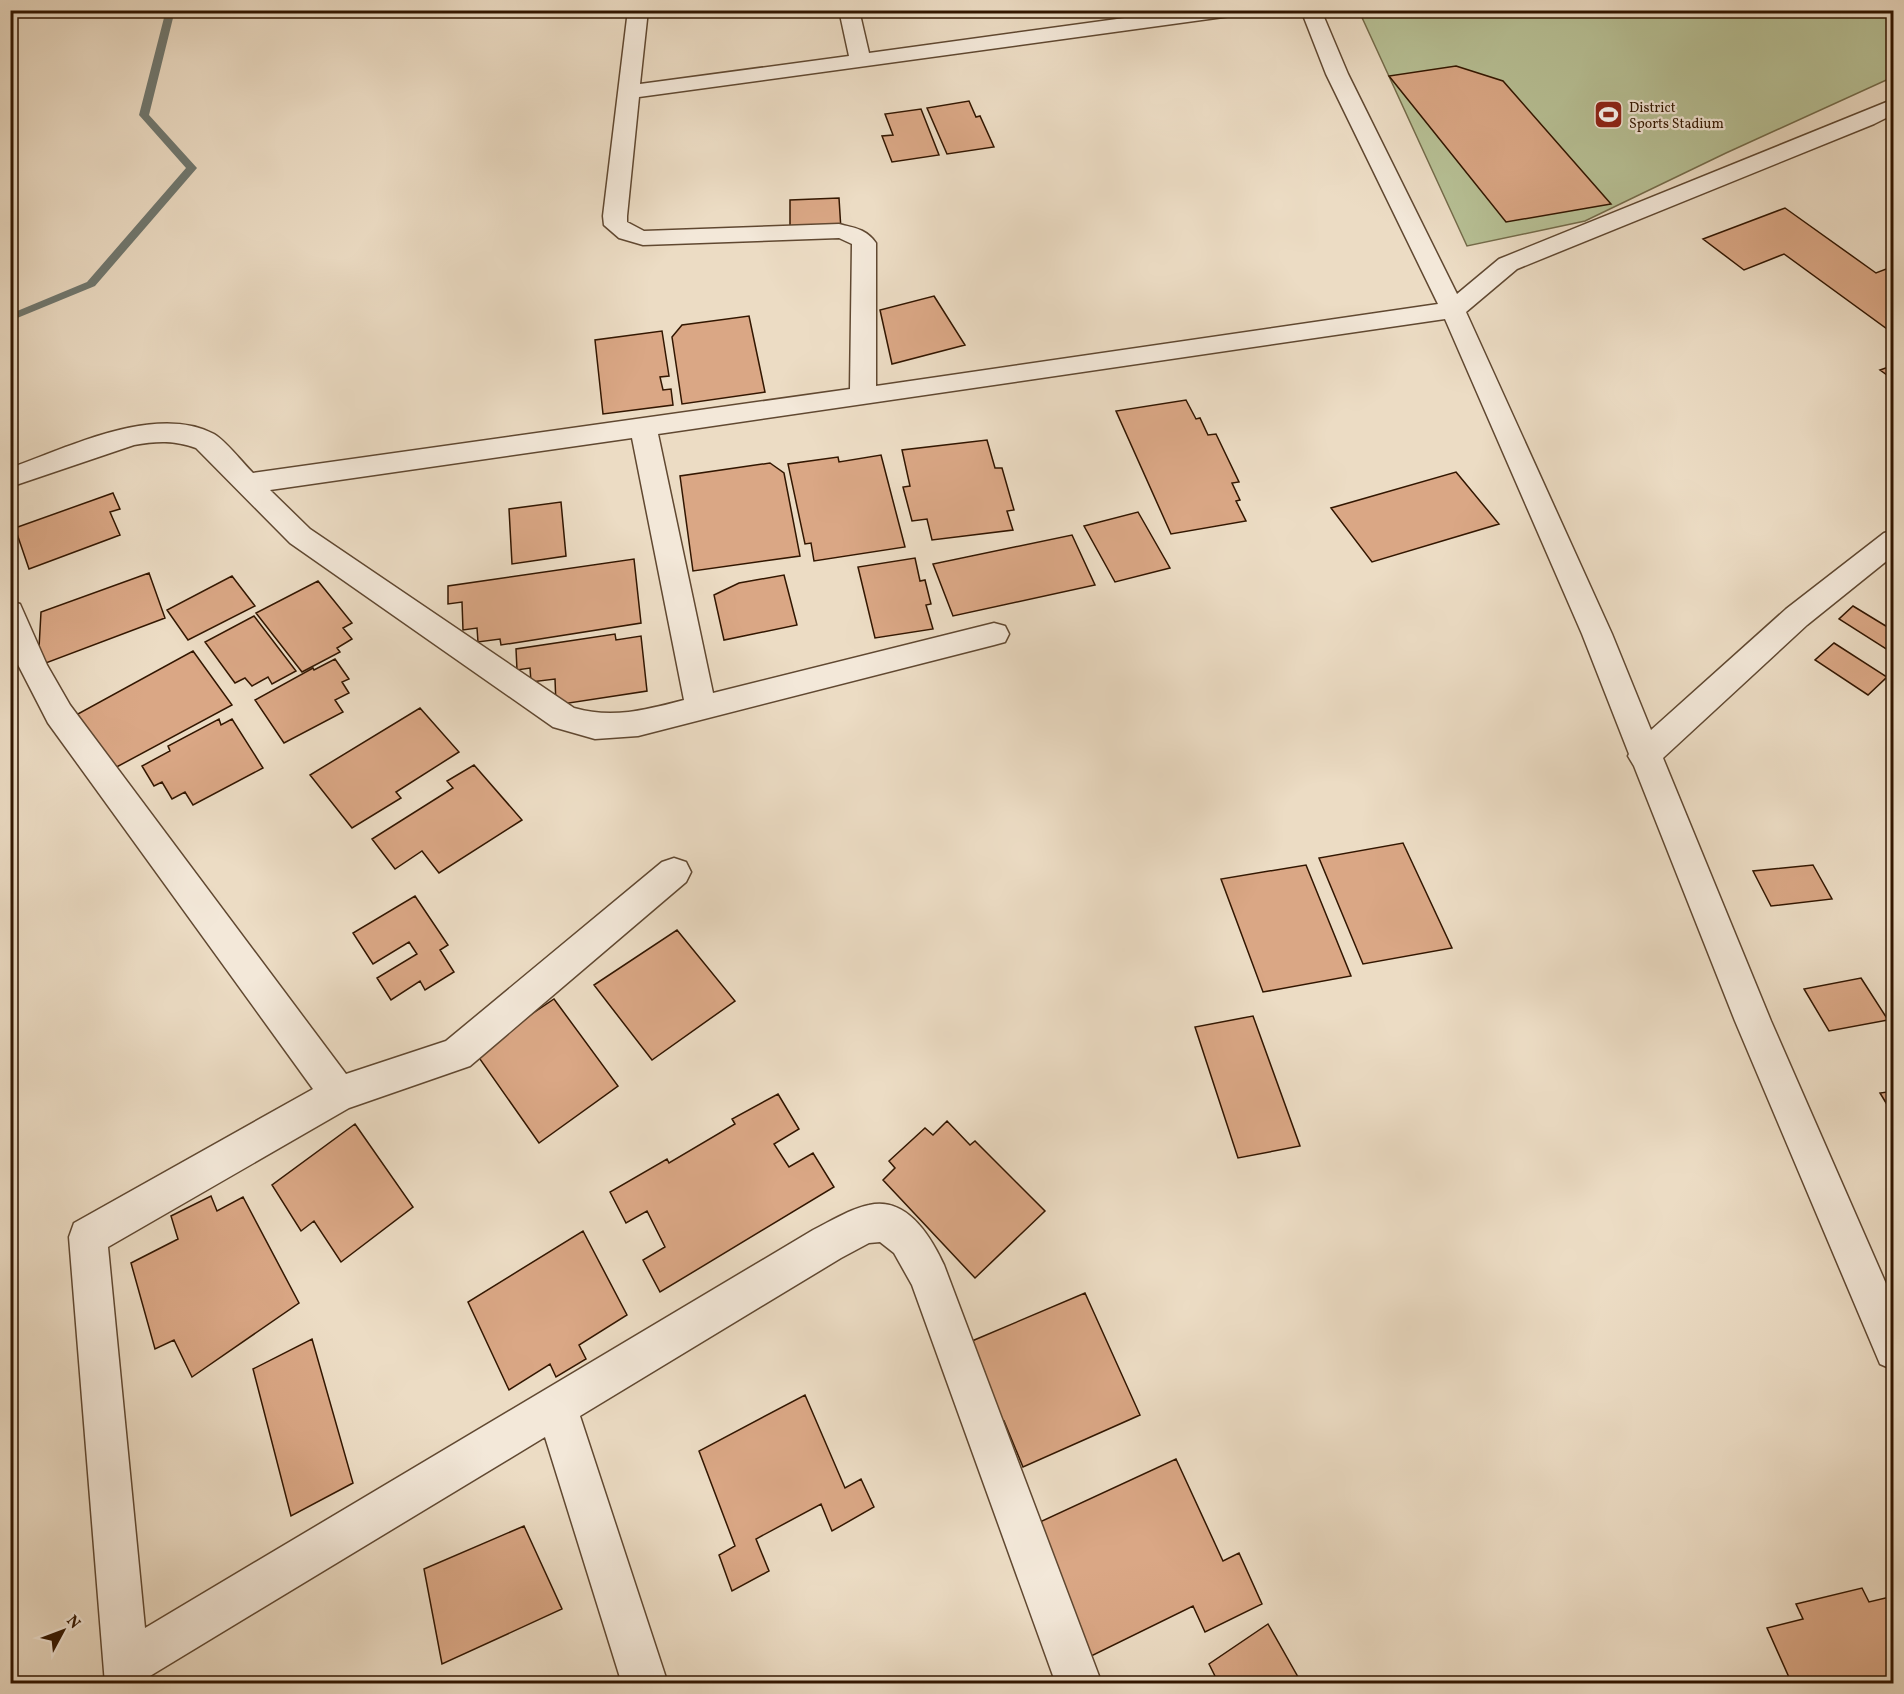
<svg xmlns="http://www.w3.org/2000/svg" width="1904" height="1694" font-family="Vollkorn,serif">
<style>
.green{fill:#b7c095;stroke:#746b4a;stroke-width:1.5}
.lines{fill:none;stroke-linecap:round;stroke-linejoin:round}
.stream{fill:#707870;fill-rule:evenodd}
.building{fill:#daa785;stroke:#321600;stroke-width:1.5}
.street-casing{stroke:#604831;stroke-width:3}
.street{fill:#f3e8d9;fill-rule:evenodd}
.labels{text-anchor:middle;stroke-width:4.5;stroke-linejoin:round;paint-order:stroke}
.far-poi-label{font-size:14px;fill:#321600;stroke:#f3e8d9;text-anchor:start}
</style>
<rect width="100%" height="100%" fill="#ecdcc4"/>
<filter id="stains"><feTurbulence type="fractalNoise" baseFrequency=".00333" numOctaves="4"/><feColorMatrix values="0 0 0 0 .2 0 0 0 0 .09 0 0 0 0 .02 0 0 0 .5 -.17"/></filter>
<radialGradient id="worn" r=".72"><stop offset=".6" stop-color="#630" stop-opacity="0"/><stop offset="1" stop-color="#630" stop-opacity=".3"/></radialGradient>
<path class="green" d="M1359,11H1893V77L1726,153L1585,221L1467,246Z"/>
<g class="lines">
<path class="stream" d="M166,10H175L149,115L197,168L95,286L10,321V314L87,282L186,168L139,115Z"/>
</g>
<path class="building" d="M1456,66L1503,81L1611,204L1506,222L1389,76Z
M969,101L976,117L980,116L994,147L947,154L927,108Z
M921,109L939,155L892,162L882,136L893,135L885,114Z
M839,198L841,230L790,232V200Z
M1785,208L1876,273L1886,269L1894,274V334L1784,254L1744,270L1703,239Z
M934,296L965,345L892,364L880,310Z
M749,316L765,392L682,404L672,337L682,325Z
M662,331L669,376L660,377L663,390L671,389L673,405L603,414L595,340Z
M1894,365V380L1880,370Z
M1186,400L1196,419L1200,418L1208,435L1216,434L1239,482L1232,483L1240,500L1236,501L1246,521L1171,534L1116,411Z
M987,440L995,468H1002L1014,510L1007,511L1013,530L932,540L927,519L912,521L903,487L910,486L902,450Z
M881,455L905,547L814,561L811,543L805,544L788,464L838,457L839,462Z
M770,463L784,473L800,556L693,571L680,476Z
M1456,472L1499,524L1372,562L1331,508Z
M113,493L120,509L110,512L120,535L29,569L15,528Z
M561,502L566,556L512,564L509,509Z
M1138,512L1170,568L1115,582L1084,526Z
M1072,535L1095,585L953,616L933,564Z
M915,558L920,581L925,580L931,604L926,605L933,629L875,638L858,567Z
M634,559L641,623L501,645L500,639L478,642L477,628L463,630L462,602L448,604V586Z
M149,573L165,618L38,666L41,612Z
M784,575L797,625L724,640L714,595L739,583Z
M232,576L255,606L188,640L167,610Z
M318,581L352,623L343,628L352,639L337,648L340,652L302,672L256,613Z
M1853,606L1894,631V654L1839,619Z
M254,616L296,671L272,684L268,677L252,686L245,678L235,683L205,642Z
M615,634L616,640L641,636L647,691L556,705L555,679L531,682L530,668L517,670L516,649Z
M1834,643L1887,677L1868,695L1815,660Z
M193,651L232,705L111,770L76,715Z
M335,659L349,679L342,682L349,693L335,700L343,712L284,743L255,700L313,668L314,670Z
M420,708L459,752L396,792L401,798L352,828L310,775Z
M219,719L221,725L232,719L263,768L193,805L185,792L172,799L162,782L154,786L142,766L170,751L168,746Z
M474,765L522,820L439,873L422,851L395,869L372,839L453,788L447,781Z
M1403,843L1452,948L1363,964L1319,858Z
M1306,865L1351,976L1263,992L1221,879Z
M1813,865L1832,899L1771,906L1753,871Z
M415,896L448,945L440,950L454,972L425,990L420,981L391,1000L377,978L417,954L409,942L373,964L353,933Z
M677,930L735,1001L652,1060L594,985Z
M1861,978L1888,1020L1829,1031L1804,989Z
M554,999L618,1086L539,1143L475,1052Z
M1253,1016L1300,1146L1238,1158L1195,1027Z
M1894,1091V1116L1880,1093Z
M778,1094L799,1129L774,1144L789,1167L813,1153L834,1187L660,1292L643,1260L665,1247L647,1211L626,1223L610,1192L667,1159L669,1163L735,1124L732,1119Z
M947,1121L970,1145L975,1141L1045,1211L975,1278L883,1180L895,1168L889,1161L925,1128L933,1135Z
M355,1124L413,1207L341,1262L314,1221L301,1231L272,1185Z
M211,1196L217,1211L243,1197L299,1303L192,1377L174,1340L155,1349L131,1263L178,1239L171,1216Z
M583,1231L627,1315L579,1345L586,1359L556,1377L550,1364L509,1390L468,1302Z
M1085,1293L1140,1415L1023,1467L1004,1421L997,1423L978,1375L985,1373L972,1341Z
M312,1339L353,1483L291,1516L253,1369Z
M805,1395L845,1488L861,1479L874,1507L832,1531L821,1504L756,1539L769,1571L732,1591L719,1555L735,1546L699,1451Z
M1176,1459L1223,1561L1239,1553L1262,1604L1205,1632L1193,1606L1079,1662L1027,1528Z
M524,1526L562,1609L442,1664L424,1569Z
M1862,1588L1869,1602L1894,1596V1684H1792L1767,1628L1803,1619L1796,1604Z
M1268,1624L1302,1684H1219L1209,1664Z"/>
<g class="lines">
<defs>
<path id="street" d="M628,10H648L640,84L849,56L839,10H859L869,53L1183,10H1241L1238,14L1231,16L639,97L627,216V222L644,231L839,224C855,228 866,229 876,243V386L1438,304L1326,74L1301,10H1321L1348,74L1457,294L1499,259L1894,99V114L1874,124L1517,269L1466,312L1612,634L1651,730L1786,609L1884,533L1894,530V555L1807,625L1663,758L1771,1021L1894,1302V1370L1880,1364L1735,1021L1634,766L1628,756L1629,754L1582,634L1445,319L658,434L713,693L994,623L1005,626L1009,634L1005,642L994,645L638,736L595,739L553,727L290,543L196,448C174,440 156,441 134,445L10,487V468C67,448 156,403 214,434C226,441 242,462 253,473L850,389L852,244L839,238L643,245L619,238L604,225L603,216ZM632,438L684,700C646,710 612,719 574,708L310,529L270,490Z
M10,601L20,604L47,665L70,705L346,1074L446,1041L662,862L674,858L686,862L691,872L686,882L470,1066L349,1108L108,1247L145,1628L813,1230C831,1221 850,1209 869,1205C907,1196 931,1237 944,1265L1102,1684H1056L912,1285L894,1253L880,1242L869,1243L841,1258L580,1416L668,1684H622L545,1437L150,1676L151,1684H105L69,1237L74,1223L313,1089L48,723L10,649Z"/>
</defs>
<use href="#street" class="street-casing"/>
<use href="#street" class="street"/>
</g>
<defs>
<symbol id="stadium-square" viewBox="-11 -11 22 22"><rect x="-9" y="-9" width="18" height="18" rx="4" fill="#8f2418" stroke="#f3e8d9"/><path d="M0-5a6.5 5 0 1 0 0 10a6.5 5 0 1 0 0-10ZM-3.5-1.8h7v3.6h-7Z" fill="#fff"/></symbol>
</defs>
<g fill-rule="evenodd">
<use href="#stadium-square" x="1592" y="98" width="33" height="33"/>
</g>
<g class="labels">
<g class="far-poi-label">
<text x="1629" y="112">District<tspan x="1629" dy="16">Sports Stadium</tspan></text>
</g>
</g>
<rect width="1904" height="1694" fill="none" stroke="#ecdcc4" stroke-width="36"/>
<rect x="12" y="12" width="1880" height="1670" fill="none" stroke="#321600" stroke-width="3"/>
<rect x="18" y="18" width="1868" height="1658" fill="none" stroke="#321600" stroke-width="1.5"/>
<g transform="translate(63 1631) rotate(49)" stroke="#f3e8d9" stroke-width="4.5" paint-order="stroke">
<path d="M0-4.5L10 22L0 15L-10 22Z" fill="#321600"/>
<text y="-9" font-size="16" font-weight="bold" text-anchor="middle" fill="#321600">N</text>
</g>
<rect width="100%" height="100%" filter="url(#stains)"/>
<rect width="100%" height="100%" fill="url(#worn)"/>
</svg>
